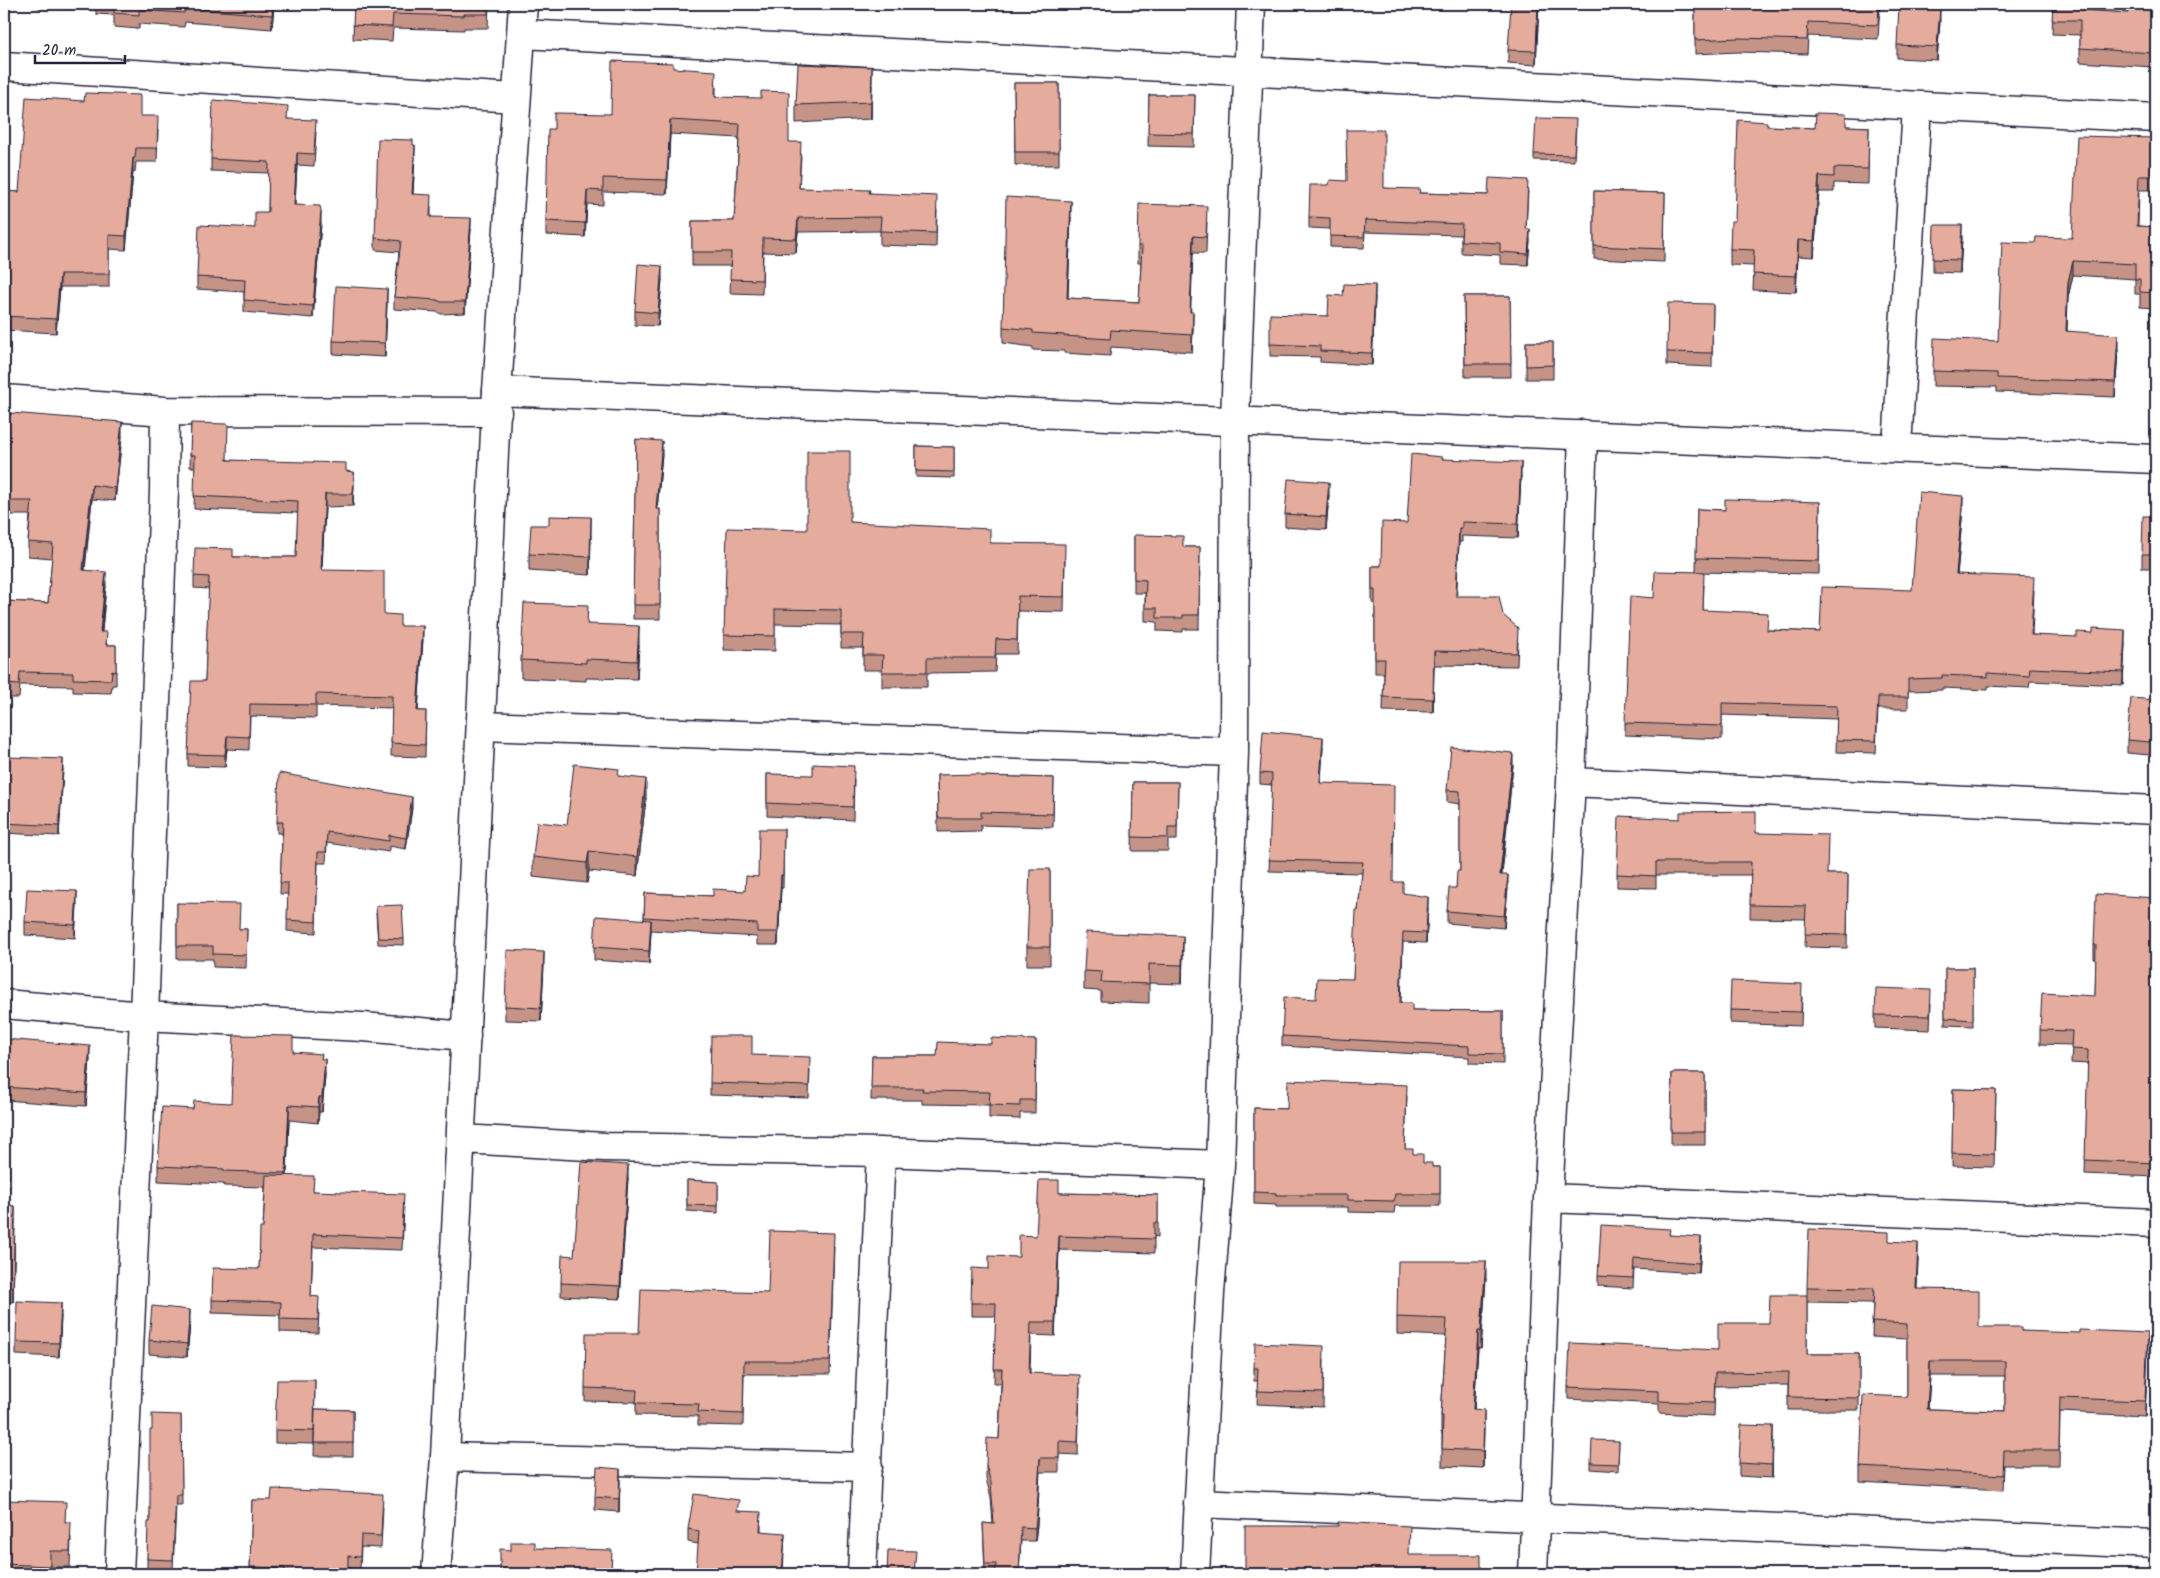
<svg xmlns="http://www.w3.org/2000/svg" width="2160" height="1578" font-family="Kalam,sans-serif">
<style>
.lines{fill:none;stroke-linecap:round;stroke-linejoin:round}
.minor-casing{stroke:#22223b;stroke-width:31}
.tertiary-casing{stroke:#22223b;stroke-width:31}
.minor{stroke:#fff;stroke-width:28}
.tertiary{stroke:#fff;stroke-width:28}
.wall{fill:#c59487;stroke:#22223b;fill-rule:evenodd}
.shaded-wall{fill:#a0786e;stroke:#22223b}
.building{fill:#e5ac9d;stroke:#22223b;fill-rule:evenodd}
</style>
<rect width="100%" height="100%" fill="#fff"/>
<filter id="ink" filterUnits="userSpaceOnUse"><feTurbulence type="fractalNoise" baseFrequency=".02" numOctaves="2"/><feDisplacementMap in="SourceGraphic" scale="10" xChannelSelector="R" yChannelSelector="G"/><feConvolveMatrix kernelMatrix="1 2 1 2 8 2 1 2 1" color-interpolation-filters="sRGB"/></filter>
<g filter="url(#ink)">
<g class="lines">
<defs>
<path id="minor" d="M522,34L2156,118
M4,66L516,98
M497,391L2156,459
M4,399L165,411L497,412
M1897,448L1917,106
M481,726L1234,752
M1571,782L2156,810
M4,1004L144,1016L363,1027L466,1036
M461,1139L605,1147L881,1152L1220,1165
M1548,1198L2156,1223
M445,1457L868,1467
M1198,1503L2156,1544
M119,1574L144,1016L164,491L165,411
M862,1574L881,1152
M1195,1574L1210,1293L1220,1165L1234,752L1235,420L1251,4
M1533,1574L1548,1198L1571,782L1583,434"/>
<path id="tertiary" d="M436,1574L445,1457L497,391L523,4"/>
</defs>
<use href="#minor" class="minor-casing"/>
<use href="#tertiary" class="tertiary-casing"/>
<use href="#minor" class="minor"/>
<use href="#tertiary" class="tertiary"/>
</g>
<path class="wall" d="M38,4H274L272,29L185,22L184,27L139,24V29L114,27V15L96,14V10L38,8Z
M354,4H489L488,28H464V30L393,28L392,41L353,39Z
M963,4H995V8L963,7Z
M1539,4L1536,65L1508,63V50Z
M1695,4H1880L1878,39L1808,36L1807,54L1738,52L1695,54Z
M2053,4L2082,10L2128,13L2156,4V81H2153V67L2080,62V35L2052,34Z
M1940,21L1937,60L1897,58V45Z
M673,68L716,85V97L789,142L801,156L799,188L870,193L937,210L936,247L880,245V231L798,232L796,253L763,252L762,294L730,293L731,266H692V221H734L739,138L670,134L667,194L603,192V205L587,204L585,237L546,235V221L554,129L611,114Z
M1014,83H1059V165H1015Z
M872,85L871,119L796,123V105Z
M1149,95H1195L1194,147L1148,146Z
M140,116L158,130L157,162H136L135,172H133L126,250L109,249V287H60L56,333L4,330V191L19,192Z
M288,119L316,132L314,166L297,165L295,205L321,223L313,318L244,312V292L197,289V277L255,228L268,212L269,173L211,171V159Z
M1576,126L1574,161L1534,160V154Z
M1767,126L1815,128L1846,126L1869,127L1868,184L1834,183V192H1819L1814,257L1798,256L1796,292L1753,290L1754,266L1730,265V249L1735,221Z
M2156,138V190H2139L2138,226L2156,227V308L2140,307V294H2135V279L2073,275L2068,297L2067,331L2118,350L2115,397L1997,392V387L1933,386V371L1998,341L2035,243L2072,238Z
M413,145L415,157L413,194L431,206V217L471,229L465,313L441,314L437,312L394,309V297L399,252L375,250V238Z
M1384,188L1420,193L1488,195L1528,191L1526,229L1530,240L1528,265L1500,264V255L1461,253V235L1365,232L1364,248L1330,247V229L1309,228V217Z
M1594,191L1665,193L1664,262L1594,259Z
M1071,217L1068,298L1139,302L1141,263H1138V246L1207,222L1206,253H1193L1190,312L1193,328L1192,352L1111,347L1110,356L1064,353V351L1033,350V347L1003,343V327Z
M1962,238L1960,273L1933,272V259Z
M662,279L658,326L635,325V311Z
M1464,296H1510L1511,377H1465Z
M1375,297L1372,365L1320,362V357L1270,356V344L1328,316Z
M387,302L385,357L333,354V341Z
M1713,304L1712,367L1667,365V352Z
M1526,342H1553V379H1526Z
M4,415L122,436L115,501L92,499L85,570L106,586L102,632L107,645H116V685H112L111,693L73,692V686L20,685L19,698H4V601L48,603L52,558L28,556V542L30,515H4Z
M191,423L228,460L346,471L354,484L353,506L325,507L322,570L400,626L423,639L418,711H426L425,757L391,756L392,708L316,706V718L250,716L249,750L227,749L225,767L188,766V754L205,681L209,589L194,588V576L233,557H296L298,513L194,509L195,467H190Z
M636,439L662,454L657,509H660V619H633Z
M916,446L954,447V478L916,477Z
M1442,459L1521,475L1518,538L1462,536V542H1459L1456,596L1503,615L1518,642L1517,666L1434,665L1433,712L1383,711L1384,673H1375V604L1372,603V566H1381L1407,523Z
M1329,495L1326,530L1285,527V514Z
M1820,502L1819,574L1696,572L1697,509L1725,510Z
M1963,508L1957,574L2034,590L2032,635L2125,643L2123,685L2030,681L2029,688L1988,686V690L1942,688V690L1908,691V709H1878L1876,753L1836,752L1837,719L1722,715V739L1625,735V723L1704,585L1703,610L1768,630L1820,632L1912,590Z
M2156,516V568H2142V554Z
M850,522L990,543L1065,559L1064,612L1018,611L1017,654H996L995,672L927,673V687H882V670H863V648H841V625L775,624V651L724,650V635L807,530Z
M591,535L590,575L529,571V554Z
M1134,535L1183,547H1200L1199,629H1183V632L1157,631V622L1145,621V593H1134Z
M588,624L639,645L637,679L586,678V681L521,678V660Z
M2156,700V749H2151L2150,755L2127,753V740Z
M4,707L8,757L63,769L59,836L4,833Z
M1323,747L1321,783L1393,882L1403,893L1428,908L1426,943L1403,942L1401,1003L1412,1010L1503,1011V1064L1469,1063V1057L1282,1046V1036L1316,999L1353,979L1358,911L1362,873L1269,871L1272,785L1260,784V773Z
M1513,765L1502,875L1508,888L1504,928L1447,923V911L1456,888L1460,871V804L1447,802V790Z
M767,774L854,779L853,820L767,816Z
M937,775L1054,778L1053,827L981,825V831L938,832Z
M619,776L646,798L637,876L589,871L587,883L533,877V857Z
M1133,782H1178L1177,840H1168V851H1132Z
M412,808L406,849L389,846V852L327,843L326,863H318L316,933L287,931L288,894H280L282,833H277V822Z
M784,829L783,888H781L778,945H757V937L651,930L649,964L594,960V947L644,919L645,893L713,896L745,891L758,877Z
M1756,833L1827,874H1848L1847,948L1805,947L1806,919L1750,918L1751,875H1656V888L1617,887V874Z
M1050,869V965H1027V947Z
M2156,898V1177L2085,1174L2088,1064L2071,1063L2072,1045L2040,1044V1030L2095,996L2096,959H2094V945Z
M177,903L239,929H247L246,968L213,967V959H177Z
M77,904L75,938L25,935V922Z
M376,913L404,939V945L378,944Z
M1183,955L1182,984L1149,983V1003L1101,1001V991L1084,990V971Z
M544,965L541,1021L505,1020V1006Z
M1945,968H1973V1026L1945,1025Z
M1802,997L1801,1026L1730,1023V1010Z
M1931,1003L1930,1030L1875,1028V1015Z
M4,1039L90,1059L86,1106L4,1100Z
M1036,1040L1035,1113H1020V1119L989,1118V1105L922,1104V1100H871L872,1056H937L991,1044Z
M293,1052L322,1059L325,1075L322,1112H319L318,1123L289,1120L287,1176L314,1191L404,1207L402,1250L313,1247L311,1297L319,1310L318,1333L280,1332V1315L212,1313V1300L259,1269L263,1228L265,1187L224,1186V1184L158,1181V1166L193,1109L231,1103Z
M752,1055L810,1069L809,1098L710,1095V1083Z
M1672,1073H1705V1145H1671Z
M1953,1089L1996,1090L1994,1167L1952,1166Z
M1407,1096L1405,1149L1413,1154L1423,1163L1432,1167H1440V1206H1395L1394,1213L1348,1212V1207H1276V1205L1254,1204V1108L1287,1109Z
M4,1161L9,1176L8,1205L15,1221L13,1302L4,1301Z
M628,1178L620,1299L561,1296V1283L574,1256Z
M687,1180L718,1182V1213L687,1211Z
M1059,1193L1158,1195V1237L1154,1236V1253L1059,1250L1055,1336L1031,1335L1030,1373L1080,1388L1078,1455L1059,1454V1472H1040L1037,1525L1035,1541H1021L1019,1574H985L983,1523L993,1524L991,1497L986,1479V1465L999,1439L1001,1383H994L996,1316H971V1303L989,1269L1019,1257L1036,1236Z
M1670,1235L1701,1247L1699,1273L1634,1269L1633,1288L1598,1286V1276Z
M1889,1241L1918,1258L1917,1289L1979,1327L2021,1331L2148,1348L2145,1416L2060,1412L2059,1465H2004L2003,1490L1860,1482V1467L1907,1397V1339L1872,1337L1873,1303L1807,1302V1354H1859V1410H1788V1385L1715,1386L1714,1416L1659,1413V1404L1568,1399V1387L1718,1350L1769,1323L1807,1295V1287ZM1930,1376H2005V1411L1928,1409Z
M834,1246L830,1374H744L743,1426L698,1425V1416L636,1415V1402L585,1401V1388L639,1333L768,1293Z
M1486,1279L1481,1348H1478L1474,1409L1484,1427L1483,1468L1442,1466V1433H1441V1416L1446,1336L1397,1334V1317Z
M61,1316L59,1357L16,1355V1342Z
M190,1323L187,1357L149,1354V1340Z
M1324,1359L1323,1407L1257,1404L1258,1381H1254V1368Z
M315,1380L314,1444L275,1443V1430Z
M315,1409L353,1410V1456H314Z
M181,1415L182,1505H176L173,1570L147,1569V1559L150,1522L152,1430Z
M1773,1439L1772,1478L1739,1476V1463Z
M1619,1441L1618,1471L1591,1469V1463Z
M620,1482L619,1512L595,1510V1497Z
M4,1500L66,1522L71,1538L70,1567H50V1574H4Z
M252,1500L383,1506L381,1548L361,1547L360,1569L348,1568V1574H250Z
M739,1511L761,1525V1531L785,1546L698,1544L688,1542V1529Z"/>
<path class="shaded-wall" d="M273,4H274L272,29V15Z
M1538,4H1539L1536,65V51Z
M1940,8V21L1937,60V47Z
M872,67V85L871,119V102Z
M670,120V134L667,194V180Z
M415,145V157L412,205V194Z
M297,153V165L294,216V205Z
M133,158V172L126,250V236Z
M1819,176V192L1814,257V241Z
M587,190V204L585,237V223Z
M1071,201V217L1067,315V298Z
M321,211V223L313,318V306Z
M471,218V229L465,313V302Z
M798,218V232L796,253V239Z
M1962,225V238L1960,273V260Z
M1530,229V240L1528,265V254Z
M1193,236V253L1190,328V312Z
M1798,240V256L1796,292V276Z
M2073,261V275L2068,297L2066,346L2068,282Z
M662,266V279L658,326V313Z
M60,274V287L56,333V319Z
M1375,285V297L1372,365V353Z
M387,289V302L385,357V343Z
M1193,312V328L1192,352V335Z
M2118,335V350L2115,397V382Z
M122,422V436L115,501V488Z
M662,441V454L656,522V509Z
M1521,462V475L1518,538V524Z
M354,472V484L353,506V494Z
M1329,482V495L1326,530V517Z
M92,485V499L83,584V570Z
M325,494V507L321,582V570Z
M1963,496V508L1956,587V574Z
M591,517V535L590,575V557Z
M1459,528V542L1456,610V596Z
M106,572V586L100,646V632Z
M423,626V639L417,723V711Z
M639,626V645L637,679V661Z
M2125,630V643L2123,685V672Z
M1434,651V665L1433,712V699Z
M227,736V749L225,767V755Z
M1323,737V747L1320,793V783Z
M1513,753V765L1500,887V875Z
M63,759V769L59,836V826Z
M646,779V798L637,876V857Z
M412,797V808L406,849V838Z
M589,851V871L587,883V863Z
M781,875V888L778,945V932Z
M1508,875V888L1504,928V916Z
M77,891V904L75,938V925Z
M1428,897V908L1426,943V933Z
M651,920V933L649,964V951Z
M1183,936V955L1182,984V965Z
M544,952V965L541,1021V1008Z
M90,1046V1059L86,1106V1093Z
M325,1059V1075L322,1112V1097Z
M319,1097V1112L318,1123V1107Z
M289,1105V1120L286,1188V1173Z
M628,1165V1178L620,1299V1286Z
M15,1206V1221L13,1302V1287Z
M1059,1236V1250L1055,1336V1322Z
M1701,1237V1247L1699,1273V1263Z
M1918,1243V1258L1916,1304V1289Z
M1486,1261V1279L1481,1348V1331Z
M61,1303V1316L59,1357V1343Z
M190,1310V1323L187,1357V1344Z
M1478,1331V1348L1473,1427V1409Z
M2148,1333V1348L2145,1416V1401Z
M1930,1361V1376L1927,1424V1409Z
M1484,1410V1427L1483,1468V1451Z
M1773,1426V1439L1772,1478V1465Z
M1040,1458L1037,1525L1035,1541V1528Z
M620,1469V1482L619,1512V1499Z
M785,1533L783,1574H782Z"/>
<path class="building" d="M114,4H273L272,15L185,8L184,13L139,10V15L114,13Z
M354,4H488V14H464V16L393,14L392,27L353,25Z
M1511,4H1538L1536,51L1508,50Z
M1695,4H1879L1878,25L1808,22L1807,40L1738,38L1695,40Z
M2053,4H2082V10L2128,13V4H2156V67H2153V53L2080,48V20H2052Z
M1899,6L1940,8L1937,47L1897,45Z
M612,61L673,63V68L716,71L715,97L761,98V91L789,92V142H801L799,188L870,190L869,193L937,196L936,233L880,231L881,217L798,218L796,239L763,238L762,280L730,279L731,252H692V221H734L740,124L670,120L667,180L603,178V191L587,190L585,223L546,221L548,129H554V113L611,114Z
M798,64L872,67L871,102L796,105Z
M1014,83H1059V152H1015Z
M85,93L140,95V116H158L157,148H136L135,158H133L126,236L109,235V274H60L56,319L4,316V191L19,192L26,97L84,101Z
M1149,95H1195L1194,134L1148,133Z
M213,100L288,106L287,119L316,120L314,154L297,153L294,205L320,206L321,211L313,306L244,300L245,280L197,277L199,225L255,228V212H268L269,162L211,159Z
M1816,113L1846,114V126L1869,127L1868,169L1834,168V177L1819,176L1814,241L1798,240L1796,276L1753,274L1754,250L1730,249L1731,221H1735L1738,120L1767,122V126L1815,128Z
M1536,118L1576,119L1574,155L1534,154Z
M1346,130H1384V188L1420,189L1419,193L1488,195L1489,178L1528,180L1526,229H1530L1528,254L1500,252V243L1461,241L1462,224L1365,220L1364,237L1330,236V218L1309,217L1310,185H1329L1330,180L1347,181Z
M2077,136L2156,138V176H2139L2137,226L2156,227V293L2140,292V279H2135V264L2073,261L2068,282L2066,331L2118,335L2115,382L1997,378V373L1933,371L1934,338L1998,341L2002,242L2035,243L2036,237L2072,238Z
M378,139L413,140V145H415L412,194L431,195L430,217L471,218L465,302H441L437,300L394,297L401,241L375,238Z
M1594,191L1665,193L1664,249L1594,246Z
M1006,197L1071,201L1067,298L1139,302L1142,246H1138L1139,204L1207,206L1206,237L1193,236L1190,312H1193L1192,335L1111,330L1110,339L1064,336V335L1033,333V330L1003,327Z
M1934,225H1962L1960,260L1933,259Z
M638,264L662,266L658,313L635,311Z
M1344,284L1375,285L1372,353L1320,351V346L1270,344V314L1328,316L1329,295L1343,296Z
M336,286L387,289L385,343L333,341Z
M1464,296H1510L1511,364H1465Z
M1668,303L1713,304L1712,353L1667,352Z
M1526,342H1553V365L1526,366Z
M11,413L122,422L115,488L92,485L83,570L106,572L100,632H107L106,645H116V672L112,671L111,680L73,679V673L20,672L19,685L4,684V601L48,603L53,544L28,542L32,501H4V415H11Z
M191,423L228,424L227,460L346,463V471L354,472L353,494H325L321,570L384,571V614L400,615V626H423L417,711H426L425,745L391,743L392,696L316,694V705L250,704L249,737L227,736L225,755L188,754L191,681H205L209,577L194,576L195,548L233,549V557H296L298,501L194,496L195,455H190Z
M636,439L662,441L656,509H660V605H633Z
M916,446L954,447V472L916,471Z
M807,451H850V522L990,529V543L1065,544L1064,597L1018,596L1017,640L996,639L995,658H927V672H882L883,655H863L864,634H841V610L775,609V636L724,635L727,528L807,530Z
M1411,454L1442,457V459L1521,462L1518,524L1462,522V528H1459L1456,596H1499L1503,615L1518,628L1517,653L1434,651L1433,699L1383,697L1385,659H1375V590H1372V566H1381L1382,522L1407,523Z
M1288,479L1329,482L1326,517L1285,514Z
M1919,492L1963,496L1956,574L2034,577L2031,635L2077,637V632L2093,633V628L2125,630L2123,672L2030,668L2029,676L1988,673V677L1942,675V678L1908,679V697H1878L1876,741L1836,740L1837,706L1722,703V726L1625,723L1630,596L1654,598L1655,571L1704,572L1703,610L1768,613L1767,630L1820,632L1822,587L1912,590Z
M1725,499L1820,502L1819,561L1696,558L1697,509L1725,510Z
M549,516L591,517L590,557L529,554L531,525H549Z
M2143,516H2156V554H2142Z
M1134,535L1183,536V547H1200L1199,615H1183V618H1157V608H1145L1146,580L1134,579Z
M524,603L588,605L587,624L639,626L637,661L586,659V663L521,660Z
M2131,698L2156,700V736H2151L2150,742L2127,740Z
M4,707H8V757L63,759L59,826L4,823Z
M1263,731L1323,737L1320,783L1394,785L1393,882H1403V893L1428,897L1426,933L1403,932L1400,1003H1412V1010L1503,1011V1054L1469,1053V1046L1282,1036L1284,997L1316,999L1317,978L1353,979L1356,910L1358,911L1363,862L1269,860L1272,774L1260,773Z
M1451,747L1513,753L1500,875H1508L1504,916L1447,911L1449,888H1456L1457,871H1460V791L1447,790Z
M574,764L619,769L618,776L646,779L637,857L589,851L587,863L533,857L537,822L567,825Z
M813,764L854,766L853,807L767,803V774L813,775Z
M279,773L412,797L406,838L389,835V841L327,832L326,852H318L316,922L287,920L288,883H280L283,822H277Z
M980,774V776L1054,778L1053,814L981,812V818H938L937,775Z
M1133,782H1178L1177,827H1168V838L1132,837Z
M1756,811V833L1828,835L1827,874H1848L1847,935L1805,934L1806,906L1750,905L1751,862H1656V876L1617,874L1619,816L1680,819V812Z
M759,829H784L783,875H781L778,932H757V924L644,917L645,893L713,896V889L745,891L746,876L758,877Z
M1030,869H1050V947H1027Z
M27,889L77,891L75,925L25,922Z
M2096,894L2156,898V1163L2085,1160L2088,1050L2071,1049L2072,1031L2040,1030L2042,993L2095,996L2096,945H2094Z
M177,903L240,904L239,929H247L246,955L213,954V946H177Z
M402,905L404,939L378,938L376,906Z
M596,916L651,920L649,951L594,947Z
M1086,932L1183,936L1182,965L1149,964V984L1101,982L1102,972L1084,971Z
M507,950L544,952L541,1008L505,1006Z
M1945,968H1973V1020L1945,1018Z
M1731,981L1802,984L1801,1012L1730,1010Z
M1876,988L1931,990L1930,1016L1875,1015Z
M234,1035L293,1036V1052L322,1054L321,1059H325L322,1097H319L318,1107L289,1105L286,1173L224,1171V1169L158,1166L162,1107L193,1109L194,1101L231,1103Z
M711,1036H752V1055L810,1057L809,1086L710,1083Z
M991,1038L1036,1040L1035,1100H1020V1106L989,1105L990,1092L922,1091L923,1088H871L872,1056H937L938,1042L991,1044Z
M4,1039L90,1046L86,1093L4,1087Z
M1672,1073H1705V1132H1671Z
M1288,1080L1407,1085L1405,1149H1413V1154H1423V1163H1432V1167H1440V1194H1395L1394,1201L1348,1200V1195H1276V1193L1254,1192V1108L1287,1109Z
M1953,1089L1996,1090L1994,1154L1952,1153Z
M4,1161H9L8,1205L15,1206L13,1287L4,1286Z
M581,1162L628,1165L620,1286L561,1283L562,1255L574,1256Z
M266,1175L314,1176L313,1191L404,1194L402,1238L313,1234L311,1296L319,1297L318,1320L280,1319L281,1302L212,1300L213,1268L259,1269L260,1228H263Z
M687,1180L718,1182V1206L687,1205Z
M1039,1180H1059V1193L1158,1195V1223H1154V1239L1059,1236L1055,1322H1031L1029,1373L1080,1375L1078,1442L1059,1441V1458H1040L1037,1511L1035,1528L1021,1527L1019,1574H995L996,1564H985L983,1523L994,1524L991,1483L986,1465L987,1438L999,1439L1002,1369H994L996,1303H971L972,1268L989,1269V1256L1019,1257V1235L1036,1236Z
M1601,1225L1670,1229L1669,1235L1701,1237L1699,1263L1634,1258L1633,1278L1598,1276Z
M1809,1229L1889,1232V1241L1918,1243L1916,1289L1979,1290V1327H2021V1331L2079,1333V1330L2148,1333L2145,1401L2060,1398L2059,1450H2004L2003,1475L1860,1467L1863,1395L1907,1397V1324L1872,1322L1874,1288L1807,1287ZM1930,1361H2005V1411L1927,1409Z
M770,1231L834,1233L830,1361H744L743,1414L698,1412L699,1404L636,1403L637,1390L585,1388L586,1333H639L641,1289L768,1293Z
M1398,1261H1486L1481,1331H1478L1473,1409L1484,1410L1483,1451L1442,1449L1443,1416H1441L1447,1319L1397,1317Z
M1770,1295H1807V1354H1859V1398L1788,1397L1789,1372L1715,1373L1714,1403L1659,1401V1391L1568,1387L1570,1343L1718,1350V1323H1769Z
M17,1301L61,1303L59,1343L16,1342Z
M152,1306L190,1310L187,1344L149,1340Z
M1255,1343L1324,1346L1323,1393L1257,1391L1258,1368H1254Z
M277,1380H315L314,1431L275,1430Z
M315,1409L353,1410V1443H314Z
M152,1414L181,1415L182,1495H176L173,1560L147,1559L148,1522H150V1430H152Z
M1741,1425L1773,1426L1772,1465L1739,1463Z
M1592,1440L1619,1441L1618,1464L1591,1463Z
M597,1467L620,1469L619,1499L595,1497Z
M272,1489L383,1494L381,1536L361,1535L360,1557L348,1556V1573L285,1571V1568L250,1567L252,1500H271Z
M694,1494L739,1500L737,1511L761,1512L760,1531L785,1533L782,1574H696L699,1531L688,1529Z
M4,1500L66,1502L65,1522H71L70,1551H50V1566L4,1564Z
M1338,1522L1410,1526L1409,1555H1481V1574H1245V1526H1338Z
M511,1542H535V1548L612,1550L611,1574H500V1549L511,1550Z
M888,1550L916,1551L914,1574H887Z"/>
</g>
<rect width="2160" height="1578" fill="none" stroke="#fff" stroke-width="20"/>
<rect x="10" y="10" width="2140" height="1558" fill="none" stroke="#22223b" stroke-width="2" filter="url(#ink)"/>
<path d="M35 55v8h90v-8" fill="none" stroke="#22223b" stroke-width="2.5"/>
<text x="42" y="55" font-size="15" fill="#22223b" stroke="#ffffff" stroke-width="4" paint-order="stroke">20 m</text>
</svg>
